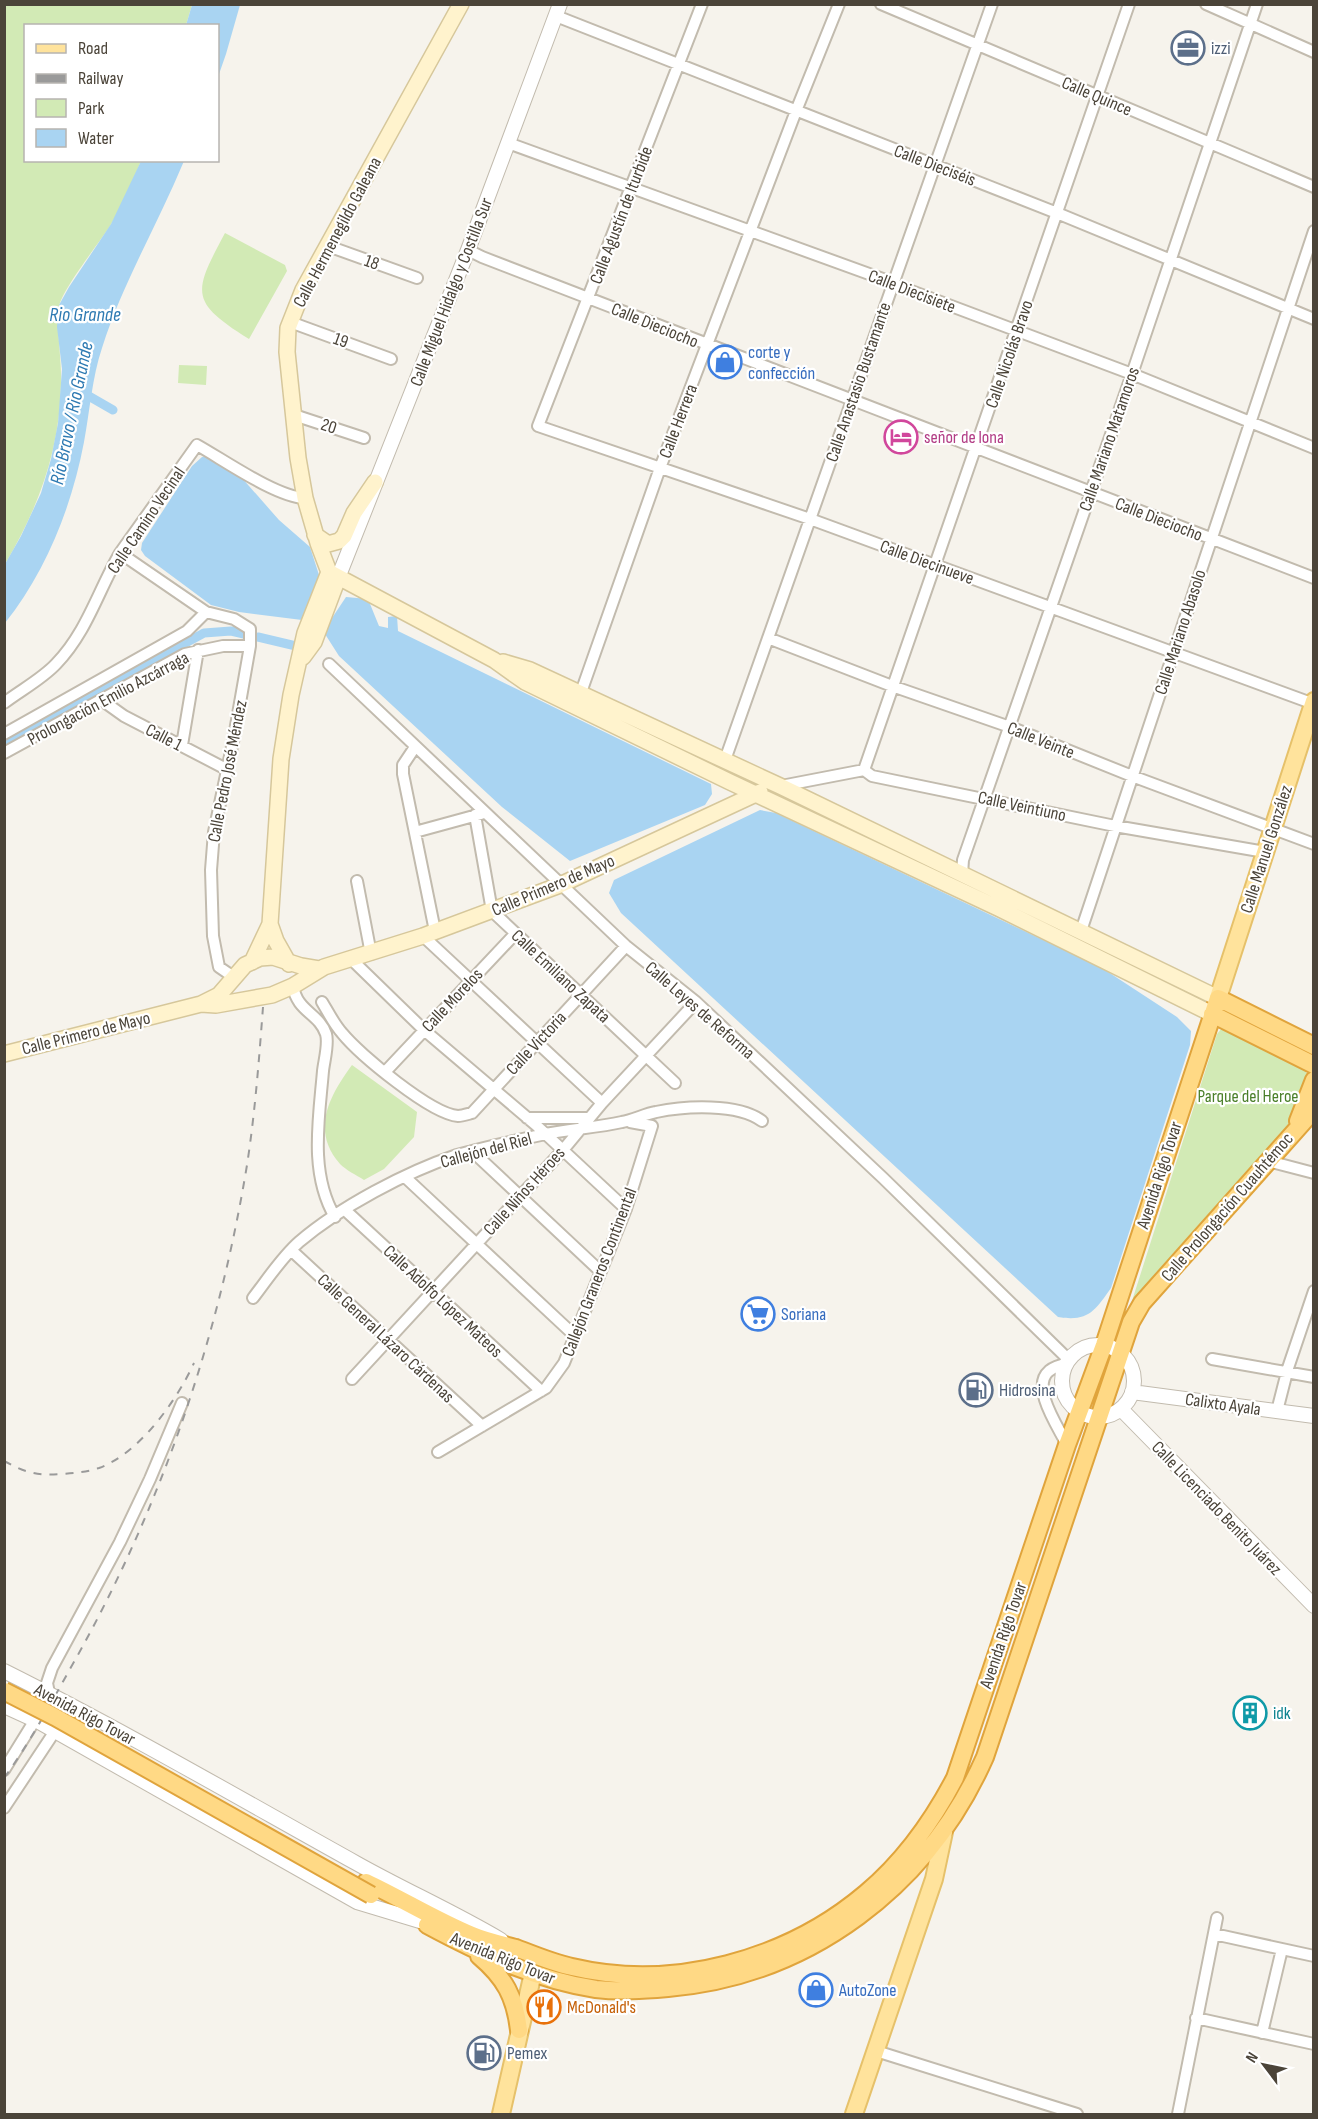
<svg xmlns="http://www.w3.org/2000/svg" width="1318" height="2119" font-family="'Sofia Sans Condensed',sans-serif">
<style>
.green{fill:#d2eab5}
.water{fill:#a9d4f2}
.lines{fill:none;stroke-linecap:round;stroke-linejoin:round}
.canal{stroke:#a9d4f2;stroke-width:9}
.minor-casing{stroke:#c2bbae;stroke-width:14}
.tertiary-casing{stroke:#c2bbae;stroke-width:16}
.secondary-casing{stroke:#d6c79b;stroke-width:18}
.primary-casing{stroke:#e6c16a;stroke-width:20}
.trunk-casing{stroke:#e0a43c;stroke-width:20}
.minor{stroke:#fff;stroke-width:10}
.tertiary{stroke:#fff;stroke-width:14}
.secondary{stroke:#fff3cd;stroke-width:15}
.primary{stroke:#ffe39c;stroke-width:16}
.trunk{stroke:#ffd985;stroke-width:16}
.rail{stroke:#9a9a9a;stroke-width:2;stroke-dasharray:8 8;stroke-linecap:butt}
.trunk-bridge-casing{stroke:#e0a43c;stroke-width:20;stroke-linecap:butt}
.trunk-bridge{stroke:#ffd985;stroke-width:16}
.labels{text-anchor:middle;stroke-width:4.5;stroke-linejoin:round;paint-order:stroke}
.service-label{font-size:18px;fill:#4e5e75;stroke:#fff;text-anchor:start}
.street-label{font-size:18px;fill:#4b4439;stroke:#fff}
.shop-label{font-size:18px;fill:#366cbe;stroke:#fff;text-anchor:start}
.hotel-label{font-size:18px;fill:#b23c85;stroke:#fff;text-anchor:start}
.park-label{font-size:18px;fill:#4a7f2a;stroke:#fff}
.culture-label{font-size:18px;fill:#0d838f;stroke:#fff;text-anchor:start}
.food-label{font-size:18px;fill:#c56008;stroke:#fff;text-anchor:start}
.water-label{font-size:20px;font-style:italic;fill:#2e7ab2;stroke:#fff}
</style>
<rect width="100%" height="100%" fill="#f6f3ec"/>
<path class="green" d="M5,5H192L186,25L26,26V160L141,161C132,183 122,206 110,226C99,243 61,291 59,307C56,330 62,360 61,384C60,450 38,509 5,564Z
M225,233L285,265L287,271L249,339C189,301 193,293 225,233Z
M179,365L207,366L206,385L178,383Z
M1222,1028L1306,1071L1307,1075L1288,1126L1131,1304L1217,1034Z
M352,1065L417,1112L414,1137L384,1169L364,1180C356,1175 346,1170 340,1164C310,1130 330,1095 352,1065Z"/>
<path class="water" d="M192,5H240L226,54L218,77V26L186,25Z
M141,161H184C158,224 123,282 102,348C92,378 90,410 84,442C72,506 46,572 5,623V564L21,536L41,493L51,459L58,423L62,369L57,327L59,305L69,287L111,224Z
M207,456L242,478L279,520L310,547L320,578L302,620L239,612L211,605L145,556L141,550L142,543L192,466L202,457Z
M346,597L368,599L379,626L388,628V617L397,616L398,631L711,784L712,794L705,805L570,861L502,807L339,656L325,634L326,627Z
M760,810L776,813L1102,968L1177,1017L1191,1031L1190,1045L1111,1288C1095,1311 1088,1322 1058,1317L621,913L609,893L614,880Z"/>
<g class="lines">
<path class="canal" d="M80,391L113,410
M258,637L296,646
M4,741L204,633L231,631L244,634"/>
<defs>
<path id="minor" d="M702,4L538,426L810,519L1314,704
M881,4L1314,187
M1206,4L1314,52
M556,16L1057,213L1314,319
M508,143L894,283L898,286L1132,374L1314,448
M328,246L417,278
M468,250L482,257L1314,578
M290,322L391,359
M294,415L364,438
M120,553L206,612L234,619L250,629V646L234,737L214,832L211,870L213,936L219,967L235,978
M768,638L892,686L1010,727L1132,776L1314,844
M329,664L626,946L696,1002L883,1178L1069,1360
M579,698L660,468L796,111L839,4
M103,701L124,716L228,770
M4,703C21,690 42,679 56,664C87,632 98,591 120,553L197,445C224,460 276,497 305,498
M4,734L187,631L206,612
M182,745L198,650
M415,747L403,765V774L435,931
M4,753L185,654L223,646H250
M725,760L992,4
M864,770L1129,4
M781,786L864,770L872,776L1115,826L1265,852
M475,815L492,911L675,1083
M415,832L481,814
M962,874L963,860L1132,374L1257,4
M357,881L371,954
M1081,931L1314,231
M423,936L602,1103
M351,959L424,1030L537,1126L626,1209
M293,986C297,1012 319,1013 326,1034C329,1044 324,1061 323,1071C319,1119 309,1173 335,1217
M322,1002C328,1012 334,1024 342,1033C360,1055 431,1114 458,1116C462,1116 468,1114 472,1113L626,946
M385,1072L515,934
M527,1118H588
M472,1151L600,1271
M1268,1161L1314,1173
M405,1177L574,1335
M345,1210L541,1391
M291,1250L482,1426
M253,1298C267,1280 281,1258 299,1242C340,1207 406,1172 457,1155C485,1147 513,1141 541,1135C567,1129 595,1128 622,1122C633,1120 645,1114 656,1112C685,1106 738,1103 762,1121
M1212,1359L1314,1377
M1067,1364C1061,1365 1054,1367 1049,1371C1030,1387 1059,1428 1067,1445
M352,1379L563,1150L602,1103L696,1002
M1277,1411L1288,1368L1314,1291
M438,1452L546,1388L564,1363L626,1209L652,1126L630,1122
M4,1770L35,1720L49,1693L47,1683L52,1668L120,1542L150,1479L182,1403
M4,1808L55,1731
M1214,1934L1314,1956
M1196,2018L1314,2044
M1262,2033L1282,1949
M876,2051L1077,2114
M1178,2114L1217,1918"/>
<path id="tertiary" d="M338,578L468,250L560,4
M1062 1381a36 36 0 1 1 72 0a36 36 0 1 1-72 0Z
M1132,1392L1314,1416
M1121,1409L1314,1606
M4,1671C124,1731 239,1798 356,1863C404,1890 454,1912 501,1940
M4,1706L39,1722L357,1902L420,1921"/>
<path id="secondary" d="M461,4L303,290L288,328L287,352L298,458L305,498L318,543L329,572L494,660L525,682L730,782L998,908L1212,1014
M315,535L328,544L339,541L344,536L354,513L375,482
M303,657L314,642L338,578
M503,662L530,670L780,786L1218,998
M270,924L276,941L289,964
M252,962L270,924L281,759L291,695L305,633L329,572
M201,1004L216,1005L272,995L293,986L324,967L423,936L560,885L760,792
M4,1054L201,1004L219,995L245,965L260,958L273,957L301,966L319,969"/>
<path id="primary" d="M1218,998L1314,701
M501,2114L533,1973
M854,2114L934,1879L944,1832"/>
<path id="trunk" d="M1212,1014L1314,1065
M1298,1121L1314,1080
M366,1882C402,1899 436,1920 472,1935C486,1941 501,1944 516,1948C534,1955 553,1963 572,1967C673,1991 787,1960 866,1893C904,1861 932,1822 955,1778L1067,1445L1104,1345L1218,998L1314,1046
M427,1925C479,1953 536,1980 596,1989C620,1992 644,1990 668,1988C810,1976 928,1886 985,1757L1131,1322L1142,1303L1314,1110
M479,1956C505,1978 515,1997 519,2030"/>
</defs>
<use href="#minor" class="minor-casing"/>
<use href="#tertiary" class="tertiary-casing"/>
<use href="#secondary" class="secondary-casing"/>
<use href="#primary" class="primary-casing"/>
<use href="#trunk" class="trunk-casing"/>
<use href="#minor" class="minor"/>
<use href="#tertiary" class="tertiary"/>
<use href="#secondary" class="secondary"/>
<use href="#primary" class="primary"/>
<use href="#trunk" class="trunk"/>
<path class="rail" d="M4,1461C11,1464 18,1469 26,1471C38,1475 50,1475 62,1474C75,1473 87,1472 99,1468C140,1453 177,1400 194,1363
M4,1778C29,1744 50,1705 70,1669C159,1513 218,1342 247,1165C255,1113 259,1060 263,1007"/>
<defs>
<path id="trunk-bridge" d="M4,1691L55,1717L371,1895"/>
</defs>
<use href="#trunk-bridge" class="trunk-bridge-casing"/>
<use href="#trunk-bridge" class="trunk-bridge"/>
</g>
<defs>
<symbol id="office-ring" viewBox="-11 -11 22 22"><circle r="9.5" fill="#fff" stroke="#5c6f8a" stroke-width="1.5"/><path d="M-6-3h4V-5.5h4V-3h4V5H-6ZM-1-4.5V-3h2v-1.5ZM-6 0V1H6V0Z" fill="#5c6f8a"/></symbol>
<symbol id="shop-ring" viewBox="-11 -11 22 22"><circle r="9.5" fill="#fff" stroke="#3f7fe0" stroke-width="1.5"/><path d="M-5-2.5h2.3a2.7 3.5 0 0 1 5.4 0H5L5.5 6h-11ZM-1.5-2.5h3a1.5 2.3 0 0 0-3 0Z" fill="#3f7fe0"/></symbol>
<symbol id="hotel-ring" viewBox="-11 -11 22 22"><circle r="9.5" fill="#fff" stroke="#d1479c" stroke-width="1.5"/><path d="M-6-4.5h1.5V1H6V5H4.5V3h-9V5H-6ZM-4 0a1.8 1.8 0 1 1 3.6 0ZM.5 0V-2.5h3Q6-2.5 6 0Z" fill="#d1479c"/></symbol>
<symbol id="supermarket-ring" viewBox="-11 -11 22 22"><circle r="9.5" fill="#fff" stroke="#3f7fe0" stroke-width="1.5"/><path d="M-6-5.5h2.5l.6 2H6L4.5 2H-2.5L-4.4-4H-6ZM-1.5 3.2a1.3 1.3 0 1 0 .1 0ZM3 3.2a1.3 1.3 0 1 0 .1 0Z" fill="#3f7fe0"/></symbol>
<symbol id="fuel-ring" viewBox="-11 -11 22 22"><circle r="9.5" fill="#fff" stroke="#5c6f8a" stroke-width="1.5"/><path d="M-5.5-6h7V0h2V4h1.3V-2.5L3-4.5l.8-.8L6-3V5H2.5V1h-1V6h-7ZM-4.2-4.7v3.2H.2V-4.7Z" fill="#5c6f8a"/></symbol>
<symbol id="building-ring" viewBox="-11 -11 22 22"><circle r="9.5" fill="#fff" stroke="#0f9aa8" stroke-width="1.5"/><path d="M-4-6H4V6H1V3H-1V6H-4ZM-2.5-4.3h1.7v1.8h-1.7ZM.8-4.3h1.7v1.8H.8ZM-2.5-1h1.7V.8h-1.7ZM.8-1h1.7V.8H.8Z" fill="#0f9aa8"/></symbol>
<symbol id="restaurant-ring" viewBox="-11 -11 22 22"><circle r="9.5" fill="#fff" stroke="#e8710a" stroke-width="1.5"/><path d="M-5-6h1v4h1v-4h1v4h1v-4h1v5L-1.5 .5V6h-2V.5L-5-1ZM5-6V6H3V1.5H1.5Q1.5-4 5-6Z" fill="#e8710a"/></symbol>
</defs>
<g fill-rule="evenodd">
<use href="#office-ring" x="1169" y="29" width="38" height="38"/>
<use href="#shop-ring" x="706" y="343" width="38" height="38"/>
<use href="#hotel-ring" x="882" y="418" width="38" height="38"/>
<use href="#supermarket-ring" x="739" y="1295" width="38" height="38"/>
<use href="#fuel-ring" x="957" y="1371" width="38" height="38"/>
<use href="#building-ring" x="1231" y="1694" width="38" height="38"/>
<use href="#shop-ring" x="797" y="1971" width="38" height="38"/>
<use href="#restaurant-ring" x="525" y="1988" width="38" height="38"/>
<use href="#fuel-ring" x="465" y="2034" width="38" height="38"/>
</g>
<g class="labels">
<g class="service-label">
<text x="1211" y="54">izzi</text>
<text x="999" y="1396">Hidrosina</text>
<text x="507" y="2059">Pemex</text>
</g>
<g class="street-label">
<text transform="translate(1097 96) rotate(23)" y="6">Calle Quince</text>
<text transform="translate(935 165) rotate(21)" y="6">Calle Dieciséis</text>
<text transform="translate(621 215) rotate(-69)" y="6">Calle Agustín de Iturbide</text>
<text transform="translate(337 232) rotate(-62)" y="6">Calle Hermenegildo Galeana</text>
<text transform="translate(372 262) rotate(20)" y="6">18</text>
<text transform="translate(912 291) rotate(21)" y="6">Calle Diecisiete</text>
<text transform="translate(451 292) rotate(-69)" y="6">Calle Miguel Hidalgo y Costilla Sur</text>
<text transform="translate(655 325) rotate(22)" y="6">Calle Dieciocho</text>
<text transform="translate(341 340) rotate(20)" y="6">19</text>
<text transform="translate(1009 354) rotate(-71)" y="6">Calle Nicolás Bravo</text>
<text transform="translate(858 382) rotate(-71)" y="6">Calle Anastasio Bustamante</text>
<text transform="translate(678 421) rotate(-69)" y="6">Calle Herrera</text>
<text transform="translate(329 426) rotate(18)" y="6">20</text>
<text transform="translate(1109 439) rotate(-71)" y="6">Calle Mariano Matamoros</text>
<text transform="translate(1159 519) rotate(21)" y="6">Calle Dieciocho</text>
<text transform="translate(146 520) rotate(-56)" y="6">Calle Camino Vecinal</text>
<text transform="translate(927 562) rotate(20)" y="6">Calle Diecinueve</text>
<text transform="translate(1180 632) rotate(-72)" y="6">Calle Mariano Abasolo</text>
<text transform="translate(108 698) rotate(-28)" y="6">Prolongación Emilio Azcárraga</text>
<text transform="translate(164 737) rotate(27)" y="6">Calle 1</text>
<text transform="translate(1041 740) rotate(22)" y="6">Calle Veinte</text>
<text transform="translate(227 771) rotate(-79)" y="6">Calle Pedro José Méndez</text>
<text transform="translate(1022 806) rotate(12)" y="6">Calle Veintiuno</text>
<text transform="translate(1266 849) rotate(-72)" y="6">Calle Manuel González</text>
<text transform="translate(553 885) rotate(-23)" y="6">Calle Primero de Mayo</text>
<text transform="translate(561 976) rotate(43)" y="6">Calle Emiliano Zapata</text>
<text transform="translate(452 1000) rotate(-47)" y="6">Calle Morelos</text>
<text transform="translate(700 1010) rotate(41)" y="6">Calle Leyes de Reforma</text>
<text transform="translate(86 1033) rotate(-14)" y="6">Calle Primero de Mayo</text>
<text transform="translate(536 1043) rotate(-47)" y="6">Calle Victoria</text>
<text transform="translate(486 1150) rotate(-15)" y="6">Callejón del Riel</text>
<text transform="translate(1159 1175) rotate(-72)" y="6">Avenida Rigo Tovar</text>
<text transform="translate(524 1191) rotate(-48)" y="6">Calle Niños Héroes</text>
<text transform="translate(1227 1207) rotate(-49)" y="6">Calle Prolongación Cuauhtémoc</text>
<text transform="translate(599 1272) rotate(-69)" y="6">Callejón Graneros Continental</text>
<text transform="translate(443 1301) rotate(43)" y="6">Calle Adolfo López Mateos</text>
<text transform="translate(386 1338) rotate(43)" y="6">Calle General Lázaro Cárdenas</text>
<text transform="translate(1223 1404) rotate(8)" y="6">Calixto Ayala</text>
<text transform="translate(1217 1508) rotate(46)" y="6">Calle Licenciado Benito Juárez</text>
<text transform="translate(1003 1635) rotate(-71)" y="6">Avenida Rigo Tovar</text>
<text transform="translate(85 1714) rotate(28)" y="6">Avenida Rigo Tovar</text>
<text transform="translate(503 1958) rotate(22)" y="6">Avenida Rigo Tovar</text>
</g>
<g class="shop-label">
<text x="748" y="358">corte y<tspan x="748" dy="21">confección</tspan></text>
<text x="781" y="1320">Soriana</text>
<text x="839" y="1996">AutoZone</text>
</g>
<g class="hotel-label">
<text x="924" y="443">señor de lona</text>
</g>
<g class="park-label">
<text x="1248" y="1102">Parque del Heroe</text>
</g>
<g class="culture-label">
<text x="1273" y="1719">idk</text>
</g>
<g class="food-label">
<text x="567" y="2013">McDonald's</text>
</g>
<g class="water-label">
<text x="85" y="321">Rio Grande</text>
<text transform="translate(71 413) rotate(-78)" y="7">Río Bravo / Rio Grande</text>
</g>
</g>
<rect width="1318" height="2119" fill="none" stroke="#4b4439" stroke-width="12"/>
<rect x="24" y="24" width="195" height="138" fill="#ffffff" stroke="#b7b4b0" stroke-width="1.5"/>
<rect x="36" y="44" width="30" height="9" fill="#ffe39c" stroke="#b7b4b0" stroke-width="1.5"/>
<text x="78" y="54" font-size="18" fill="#4b4439">Road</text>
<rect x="36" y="74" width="30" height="9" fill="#9a9a9a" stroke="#b7b4b0" stroke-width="1.5"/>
<text x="78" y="84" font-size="18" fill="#4b4439">Railway</text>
<rect x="36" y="99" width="30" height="18" fill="#d2eab5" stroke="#b7b4b0" stroke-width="1.5"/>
<text x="78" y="114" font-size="18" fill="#4b4439">Park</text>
<rect x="36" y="129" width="30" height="18" fill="#a9d4f2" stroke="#b7b4b0" stroke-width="1.5"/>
<text x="78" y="144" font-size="18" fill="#4b4439">Water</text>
<g transform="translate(1264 2065) rotate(302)" stroke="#ffffff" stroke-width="4.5" paint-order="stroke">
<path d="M0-4.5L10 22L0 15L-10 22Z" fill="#4b4439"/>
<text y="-9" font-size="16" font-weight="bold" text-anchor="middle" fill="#4b4439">N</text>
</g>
</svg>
